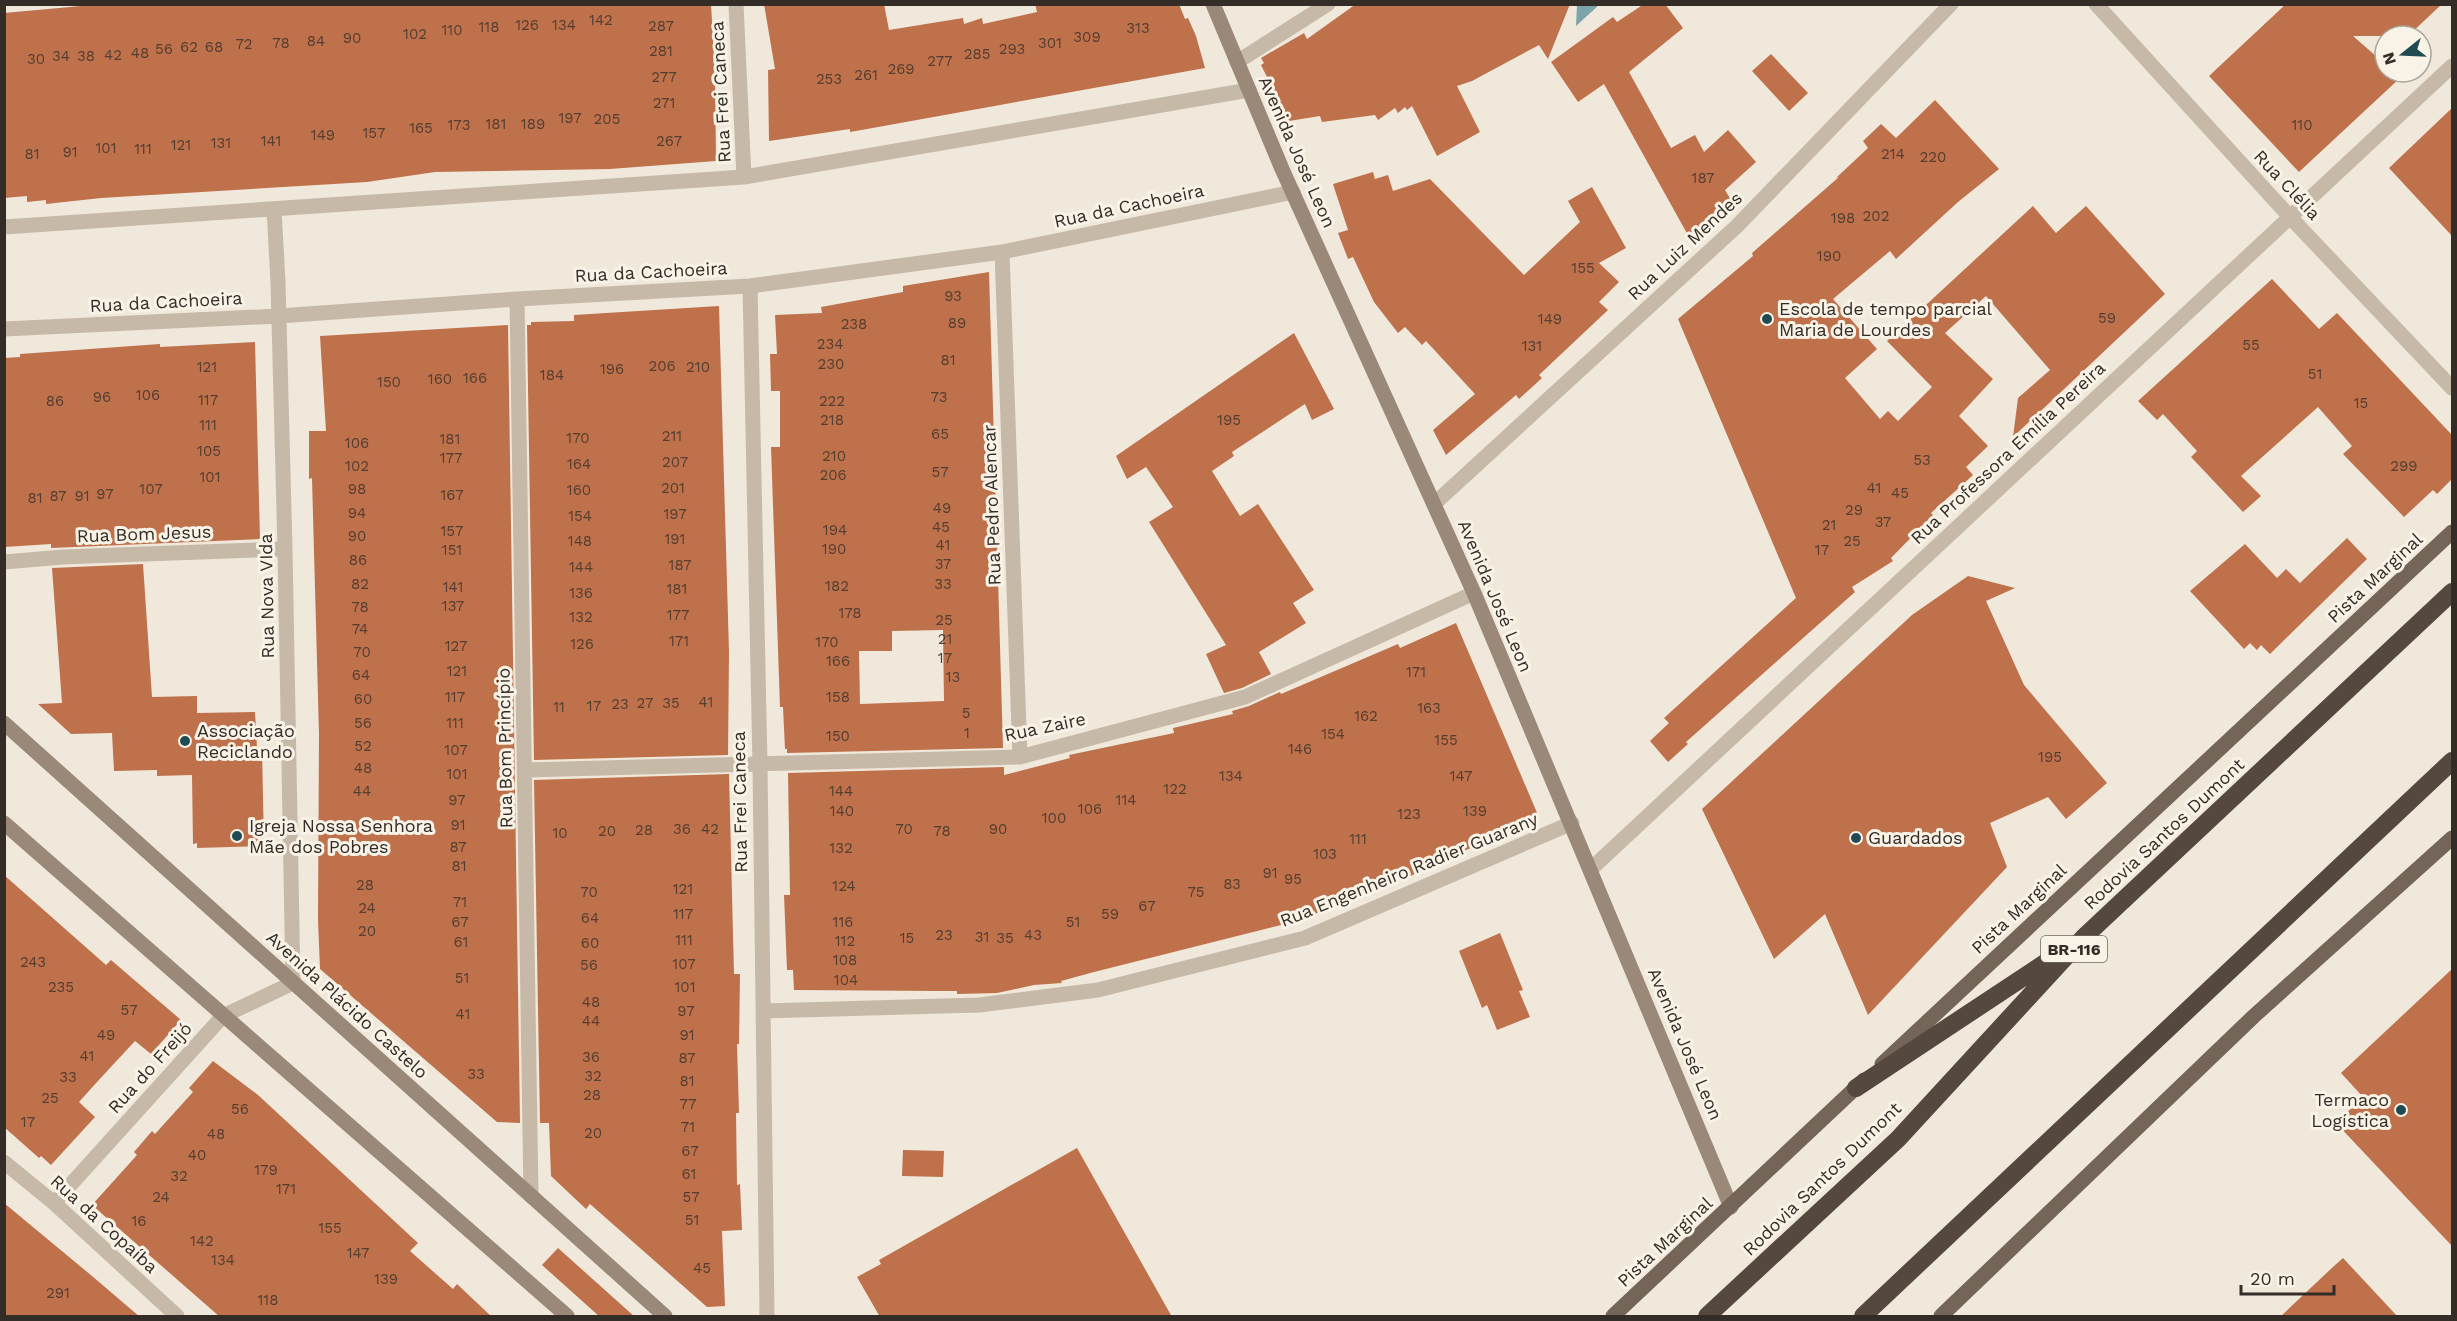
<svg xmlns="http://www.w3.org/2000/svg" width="2457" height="1321" font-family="'Work Sans',sans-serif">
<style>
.water{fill:#7ca4ab}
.building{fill:#be714b;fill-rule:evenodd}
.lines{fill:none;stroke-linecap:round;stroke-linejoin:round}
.street{stroke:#c7b9a8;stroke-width:15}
.secondary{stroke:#9a8879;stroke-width:15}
.primary{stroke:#756559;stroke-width:15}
.highway{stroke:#54483f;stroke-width:18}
.poi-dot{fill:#204b53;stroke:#f8f2e7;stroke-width:2}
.labels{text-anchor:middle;stroke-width:6;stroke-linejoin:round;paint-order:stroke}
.number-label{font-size:15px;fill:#563e30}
.shield{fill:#f8f2e7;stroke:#6f6861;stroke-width:1.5}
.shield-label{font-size:16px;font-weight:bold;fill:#342d27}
.street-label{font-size:18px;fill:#342d27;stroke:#f8f2e7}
.poi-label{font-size:18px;fill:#342d27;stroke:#f8f2e7;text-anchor:start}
</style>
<rect width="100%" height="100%" fill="#f0e8db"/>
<path class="water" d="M1577,5V4L1599,5L1576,26Z"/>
<path class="building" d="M103,4H711L715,75L716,161L610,169L435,172L367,182L101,198L46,204V200L27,202V196L4,198V13Z
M764,4H884L889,30L963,18L964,24L982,18L983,24L1037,12L1035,4H1179L1185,19L1188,18L1196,36L1205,68L867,129L850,132V129L769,141L768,70L775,69Z
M1356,4H1570L1548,59L1539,45L1472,81L1457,86L1480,132L1437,156L1412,106L1407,110L1405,107L1398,113L1395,108L1378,120L1375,115L1322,122L1320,116L1289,121L1261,65L1264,63L1261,58L1304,33L1307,39Z
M1644,4H1665L1683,28L1629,72L1671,148L1695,135L1704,152L1728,130L1756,162L1725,190L1731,200L1689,237L1604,84L1578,102L1551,62L1613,17L1617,22Z
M2286,4H2442L2408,36H2353L2385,64V72H2394L2400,78L2299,172L2209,76Z
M1771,54L1808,93L1789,111L1752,71Z
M1935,100L1999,169L1958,202L1896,259L1890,251L1833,299L1877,349L1845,378L1880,419L1888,411L1898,421L1932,387L1887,341L2033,206L2056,233L2086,206L2165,294L2013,437L2018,398L2050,370L1986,296L1945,333L1993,379L1959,416L1988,446L1966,467L1973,475L1931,513L1933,515L1891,558L1893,561L1852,587L1855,592L1686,742L1688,744L1668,762L1650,741L1669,723L1664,718L1796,598L1678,319L1753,256L1752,253L1839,177L1836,178L1868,148L1863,141L1881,124L1896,138Z
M2452,108V236L2389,168Z
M1373,172L1375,179L1388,175L1393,191L1430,179L1524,275L1580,222L1568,201L1592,187L1626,248L1599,263L1619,282L1599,302L1608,310L1539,375L1542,378L1519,399L1516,395L1446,455L1433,430L1475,394L1426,341L1422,345L1405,327L1398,333L1374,302L1353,257L1348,259L1338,233L1348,230L1333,184Z
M989,272L1003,748L787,753V749H785L783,707H780L771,447H780V391H771L770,354H777L775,315L822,313L821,307L903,292V286ZM943,630L944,701L860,704L859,651H892V631Z
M2272,279L2319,329L2337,313L2452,435V479L2437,494L2433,490L2404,517L2343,454L2352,446L2318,407L2241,476L2261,496L2243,512L2191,457L2197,451L2163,414L2157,420L2138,401Z
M719,306L729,652L728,755L534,760L527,325H531V322L574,321V315Z
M508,325L520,1123L497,1122L320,969L318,920L319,734L312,478L309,479V431H326L320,336Z
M1294,333L1334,409L1312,420L1305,404L1232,452L1234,456L1212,471L1240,516L1258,504L1314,590L1293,603L1306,623L1259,652L1271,674L1242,688L1224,693L1206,654L1226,645L1149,522L1173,507L1146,467L1127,479L1116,456Z
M255,342L260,539L51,548V544L4,547V358L20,357V354L160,344V347Z
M2347,538L2367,559L2270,654L2261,645L2257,650L2250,643L2244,649L2190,591L2245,544L2277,578L2286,569L2300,583Z
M143,564L152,697L197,696V713L255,712L257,748H262L264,846L197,848V843L193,844L192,775L157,776V770L114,771L112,733L71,734L38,704L62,703L52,568Z
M1968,576L2015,588L1986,601L2024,685L2107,783L2066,819L2048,797L1990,823L2007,867L1868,1015L1825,914L1774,959L1702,809L1912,615Z
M1456,623L1538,815L1470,844L1471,848L1456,854L1457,856L1408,877L1407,874L1301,920L1094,972L1061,981L1062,983L1034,985L997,993L957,994V991H938L794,990L793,970H787L784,895H790L788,773L1004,767V775L1070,758L1069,755L1174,733L1173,728L1233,714L1232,711L1249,706L1280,692L1281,694L1398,644L1400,648Z
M729,774L734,974H740L739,1044H737L739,1113H736L737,1185L740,1184L742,1230L722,1231L725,1306L707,1307L590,1204L586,1209L551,1176L549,1123H540L534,780Z
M4,875L106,965L111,960L181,1020L151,1054L135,1041L97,1082L79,1102L95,1117L51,1165L41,1156L39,1158L4,1127Z
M1500,933L1523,990L1519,991L1530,1017L1497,1030L1487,1005L1482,1008L1459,951Z
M2452,969V1246L2336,1123L2363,1097L2341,1073Z
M213,1061L258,1095L418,1243L410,1251L453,1289L457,1284L492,1317H220L92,1205L137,1155L134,1152L152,1131L155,1134L193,1092L189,1088Z
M1077,1148L1172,1317H880L857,1277L881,1264L879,1260Z
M903,1150L944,1151L943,1177L902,1176Z
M4,1203L92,1276L140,1317H4Z
M558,1248L635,1317H600L542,1265Z
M2343,1258L2398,1317H2280L2334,1266Z"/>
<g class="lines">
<path class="street" d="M736,4L744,177
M2096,4L2290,217L2452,388
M1237,62L1328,4
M4,227L744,177L1249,90
M1002,252L1020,757
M750,286L760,765L767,1316
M517,299L531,1196
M4,329L279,316L517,299L750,286L1002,252L1293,192
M1434,504L1737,226L1951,4
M4,562L63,557L285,549
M525,770L1020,757L1245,697L1474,593
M1591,869L2452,66
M763,1011L979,1005L1098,990L1305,938L1572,823
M4,1162L54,1203L177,1316
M54,1203L223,1016L293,983L285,549L278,282L274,209"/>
<path class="secondary" d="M1213,4L1282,169L1474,593L1731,1207
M4,723L665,1316
M4,823L567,1316"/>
<path class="primary" d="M1882,1064L2452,532
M1613,1316L1864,1080
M1941,1316L2254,1016L2452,838"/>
<path class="highway" d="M1856,1088L2060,953
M1707,1316L1898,1139L2084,937L2452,592
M1863,1316L2452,761"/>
</g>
<g class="poi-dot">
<circle cx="1767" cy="319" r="6"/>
<circle cx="185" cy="741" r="6"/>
<circle cx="237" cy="836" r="6"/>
<circle cx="1856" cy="838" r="6"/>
<circle cx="2401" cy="1110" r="6"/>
</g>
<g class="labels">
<g class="number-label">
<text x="601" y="25">142</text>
<text x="527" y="30">126</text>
<text x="564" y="30">134</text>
<text x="661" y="31">287</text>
<text x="489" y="32">118</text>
<text x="1138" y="33">313</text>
<text x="452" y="35">110</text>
<text x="415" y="39">102</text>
<text x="1087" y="42">309</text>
<text x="352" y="43">90</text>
<text x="316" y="46">84</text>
<text x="281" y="48">78</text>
<text x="1050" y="48">301</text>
<text x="244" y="49">72</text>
<text x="189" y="52">62</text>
<text x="214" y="52">68</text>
<text x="164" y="54">56</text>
<text x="1012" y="54">293</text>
<text x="661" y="56">281</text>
<text x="140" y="58">48</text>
<text x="977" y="59">285</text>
<text x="113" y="60">42</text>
<text x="61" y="61">34</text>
<text x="86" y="61">38</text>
<text x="36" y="64">30</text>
<text x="940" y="66">277</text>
<text x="901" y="74">269</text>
<text x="866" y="80">261</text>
<text x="664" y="82">277</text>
<text x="829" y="84">253</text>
<text x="664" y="108">271</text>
<text x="570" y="123">197</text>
<text x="607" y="124">205</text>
<text x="496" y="129">181</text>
<text x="533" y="129">189</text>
<text x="459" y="130">173</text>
<text x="2302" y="130">110</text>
<text x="421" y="133">165</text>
<text x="374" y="138">157</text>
<text x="323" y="140">149</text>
<text x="271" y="146">141</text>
<text x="669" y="146">267</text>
<text x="221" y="148">131</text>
<text x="181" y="150">121</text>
<text x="106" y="153">101</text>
<text x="143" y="154">111</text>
<text x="70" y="157">91</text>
<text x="32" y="159">81</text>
<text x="1893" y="159">214</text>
<text x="1933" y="162">220</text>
<text x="1703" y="183">187</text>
<text x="1876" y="221">202</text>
<text x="1843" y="223">198</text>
<text x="1829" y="261">190</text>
<text x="1583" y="273">155</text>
<text x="953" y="301">93</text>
<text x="2107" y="323">59</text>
<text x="1550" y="324">149</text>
<text x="957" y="328">89</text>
<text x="854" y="329">238</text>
<text x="830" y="349">234</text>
<text x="2251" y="350">55</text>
<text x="1532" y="351">131</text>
<text x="948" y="365">81</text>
<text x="831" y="369">230</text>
<text x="662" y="371">206</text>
<text x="207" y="372">121</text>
<text x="698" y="372">210</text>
<text x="612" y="374">196</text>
<text x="2315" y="379">51</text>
<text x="552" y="380">184</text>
<text x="475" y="383">166</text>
<text x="440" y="384">160</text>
<text x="389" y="387">150</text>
<text x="148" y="400">106</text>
<text x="102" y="402">96</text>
<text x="939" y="402">73</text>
<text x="208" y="405">117</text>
<text x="55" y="406">86</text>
<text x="832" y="406">222</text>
<text x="2361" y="408">15</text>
<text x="832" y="425">218</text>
<text x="1229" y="425">195</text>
<text x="208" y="430">111</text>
<text x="940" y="439">65</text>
<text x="672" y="441">211</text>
<text x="578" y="443">170</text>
<text x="450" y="444">181</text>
<text x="357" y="448">106</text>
<text x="209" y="456">105</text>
<text x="834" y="461">210</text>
<text x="451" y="463">177</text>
<text x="1922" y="465">53</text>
<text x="675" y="467">207</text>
<text x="579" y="469">164</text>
<text x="357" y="471">102</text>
<text x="2404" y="471">299</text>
<text x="940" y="477">57</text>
<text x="833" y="480">206</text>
<text x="210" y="482">101</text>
<text x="673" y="493">201</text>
<text x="1874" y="493">41</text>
<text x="151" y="494">107</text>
<text x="357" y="494">98</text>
<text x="579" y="495">160</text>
<text x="1900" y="498">45</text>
<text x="105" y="499">97</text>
<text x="452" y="500">167</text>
<text x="58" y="501">87</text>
<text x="82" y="501">91</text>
<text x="35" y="503">81</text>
<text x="942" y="513">49</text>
<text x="1854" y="515">29</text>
<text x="357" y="518">94</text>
<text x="675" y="519">197</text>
<text x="580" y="521">154</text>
<text x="1883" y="527">37</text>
<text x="1829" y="530">21</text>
<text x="941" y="532">45</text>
<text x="835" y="535">194</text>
<text x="452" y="536">157</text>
<text x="357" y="541">90</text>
<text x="675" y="544">191</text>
<text x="580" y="546">148</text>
<text x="1852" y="546">25</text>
<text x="943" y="550">41</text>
<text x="834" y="554">190</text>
<text x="452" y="555">151</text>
<text x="1822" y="555">17</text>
<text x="358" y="565">86</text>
<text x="943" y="569">37</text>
<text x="680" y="570">187</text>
<text x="581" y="572">144</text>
<text x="360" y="589">82</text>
<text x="943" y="589">33</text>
<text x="837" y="591">182</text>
<text x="453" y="592">141</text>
<text x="677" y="594">181</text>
<text x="581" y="598">136</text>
<text x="453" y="611">137</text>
<text x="360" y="612">78</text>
<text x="850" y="618">178</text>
<text x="678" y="620">177</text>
<text x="581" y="622">132</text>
<text x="944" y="625">25</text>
<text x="360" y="634">74</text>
<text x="945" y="644">21</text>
<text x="679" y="646">171</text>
<text x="827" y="647">170</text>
<text x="582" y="649">126</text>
<text x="456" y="651">127</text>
<text x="362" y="657">70</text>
<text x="945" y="663">17</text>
<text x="838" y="666">166</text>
<text x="457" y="676">121</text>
<text x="1416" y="677">171</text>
<text x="361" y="680">64</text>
<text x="953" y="682">13</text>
<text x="455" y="702">117</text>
<text x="838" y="702">158</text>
<text x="363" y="704">60</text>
<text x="706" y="707">41</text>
<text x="645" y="708">27</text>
<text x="671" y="708">35</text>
<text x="620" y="709">23</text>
<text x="594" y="711">17</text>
<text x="559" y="712">11</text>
<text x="1429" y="713">163</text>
<text x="966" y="718">5</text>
<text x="1366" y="721">162</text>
<text x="363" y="728">56</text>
<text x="455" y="728">111</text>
<text x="967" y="738">1</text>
<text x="1333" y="739">154</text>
<text x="838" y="741">150</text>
<text x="1446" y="745">155</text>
<text x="363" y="751">52</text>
<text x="1300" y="754">146</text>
<text x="456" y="755">107</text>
<text x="2050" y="762">195</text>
<text x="363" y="773">48</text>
<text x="457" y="779">101</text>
<text x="1231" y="781">134</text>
<text x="1461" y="781">147</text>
<text x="1175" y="794">122</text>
<text x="362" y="796">44</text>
<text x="841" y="796">144</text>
<text x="457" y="805">97</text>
<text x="1126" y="805">114</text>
<text x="1090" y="814">106</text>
<text x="842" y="816">140</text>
<text x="1475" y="816">139</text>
<text x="1409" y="819">123</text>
<text x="1054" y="823">100</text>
<text x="458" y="830">91</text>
<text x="682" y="834">36</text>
<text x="710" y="834">42</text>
<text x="904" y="834">70</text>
<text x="998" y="834">90</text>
<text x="644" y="835">28</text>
<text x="607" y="836">20</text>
<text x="942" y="836">78</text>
<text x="560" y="838">10</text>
<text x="1358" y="844">111</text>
<text x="458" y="852">87</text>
<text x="841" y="853">132</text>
<text x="1325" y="859">103</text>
<text x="459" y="871">81</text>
<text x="1270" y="878">91</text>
<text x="1293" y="884">95</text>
<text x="1232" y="889">83</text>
<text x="365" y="890">28</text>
<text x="844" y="891">124</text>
<text x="683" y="894">121</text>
<text x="589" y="897">70</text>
<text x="1196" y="897">75</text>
<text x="460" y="907">71</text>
<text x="1147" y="911">67</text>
<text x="367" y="913">24</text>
<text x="683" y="919">117</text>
<text x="1110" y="919">59</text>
<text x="590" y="923">64</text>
<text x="460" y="927">67</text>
<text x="843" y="927">116</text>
<text x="1073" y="927">51</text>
<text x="367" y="936">20</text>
<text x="944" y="940">23</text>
<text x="1033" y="940">43</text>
<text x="982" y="942">31</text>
<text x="907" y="943">15</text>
<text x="1005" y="943">35</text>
<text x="684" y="945">111</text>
<text x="845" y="946">112</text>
<text x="461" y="947">61</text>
<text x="590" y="948">60</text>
<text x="845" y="965">108</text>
<text x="33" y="967">243</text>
<text x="684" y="969">107</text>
<text x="589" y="970">56</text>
<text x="462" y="983">51</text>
<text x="846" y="985">104</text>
<text x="61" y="992">235</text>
<text x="685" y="992">101</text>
<text x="591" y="1007">48</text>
<text x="129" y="1015">57</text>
<text x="686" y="1016">97</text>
<text x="463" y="1019">41</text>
<text x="591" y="1026">44</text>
<text x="106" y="1040">49</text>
<text x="687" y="1040">91</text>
<text x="87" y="1061">41</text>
<text x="591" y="1062">36</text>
<text x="687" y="1063">87</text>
<text x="476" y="1079">33</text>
<text x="593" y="1081">32</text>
<text x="68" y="1082">33</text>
<text x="687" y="1086">81</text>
<text x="592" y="1100">28</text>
<text x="50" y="1103">25</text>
<text x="688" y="1109">77</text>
<text x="240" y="1114">56</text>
<text x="28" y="1127">17</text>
<text x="688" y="1132">71</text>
<text x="593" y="1138">20</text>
<text x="216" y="1139">48</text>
<text x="690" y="1156">67</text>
<text x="197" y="1160">40</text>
<text x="266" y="1175">179</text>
<text x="689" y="1179">61</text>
<text x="179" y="1181">32</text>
<text x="286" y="1194">171</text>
<text x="161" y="1202">24</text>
<text x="691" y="1202">57</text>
<text x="692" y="1225">51</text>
<text x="139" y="1226">16</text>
<text x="330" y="1233">155</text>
<text x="202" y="1246">142</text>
<text x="358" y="1258">147</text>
<text x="223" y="1265">134</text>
<text x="702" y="1273">45</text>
<text x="386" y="1284">139</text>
<text x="58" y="1298">291</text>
<text x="268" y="1305">118</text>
</g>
<rect class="shield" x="2041" y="936" width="66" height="26" rx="4.5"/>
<g class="shield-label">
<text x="2074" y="955">BR-116</text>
</g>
<g class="street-label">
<text transform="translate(721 92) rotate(-93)" y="6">Rua Frei Caneca</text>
<text transform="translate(1297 152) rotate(66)" y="6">Avenida José Leon</text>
<text transform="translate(2287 185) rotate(47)" y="6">Rua Clélia</text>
<text transform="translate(1129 206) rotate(-12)" y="6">Rua da Cachoeira</text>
<text transform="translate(1685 246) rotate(-43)" y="6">Rua Luiz Mendes</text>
<text transform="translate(651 272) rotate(-3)" y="6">Rua da Cachoeira</text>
<text transform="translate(166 302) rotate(-3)" y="6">Rua da Cachoeira</text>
<text transform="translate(2008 453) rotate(-43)" y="6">Rua Professora Emília Pereira</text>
<text transform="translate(992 505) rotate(-92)" y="6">Rua Pedro Alencar</text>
<text transform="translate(144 534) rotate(-2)" y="6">Rua Bom Jesus</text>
<text transform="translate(2375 578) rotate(-43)" y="6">Pista Marginal</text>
<text transform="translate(267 596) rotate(-91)" y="6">Rua Nova VIda</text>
<text transform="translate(1495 596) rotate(67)" y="6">Avenida José Leon</text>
<text transform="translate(1045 727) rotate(-12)" y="6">Rua Zaire</text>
<text transform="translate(505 748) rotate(-91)" y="6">Rua Bom Princípio</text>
<text transform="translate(740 802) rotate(-91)" y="6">Rua Frei Caneca</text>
<text transform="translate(2164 834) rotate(-43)" y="6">Rodovia Santos Dumont</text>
<text transform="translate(1409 870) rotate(-22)" y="6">Rua Engenheiro Radier Guarany</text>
<text transform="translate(2019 909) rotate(-43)" y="6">Pista Marginal</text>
<text transform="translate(347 1005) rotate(42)" y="6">Avenida Plácido Castelo</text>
<text transform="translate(1685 1044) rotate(67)" y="6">Avenida José Leon</text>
<text transform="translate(150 1068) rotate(-48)" y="6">Rua do Freijó</text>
<text transform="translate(1822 1179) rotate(-44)" y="6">Rodovia Santos Dumont</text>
<text transform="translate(104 1224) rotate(42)" y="6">Rua da Copaíba</text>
<text transform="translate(1665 1242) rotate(-43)" y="6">Pista Marginal</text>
</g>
<g class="poi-label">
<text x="1779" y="315">Escola de tempo parcial<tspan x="1779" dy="21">Maria de Lourdes</tspan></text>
<text x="197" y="737">Associação<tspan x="197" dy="21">Reciclando</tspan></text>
<text x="249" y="832">Igreja Nossa Senhora<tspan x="249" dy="21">Mãe dos Pobres</tspan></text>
<text x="1868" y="844">Guardados</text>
<text x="2389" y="1106" text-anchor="end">Termaco<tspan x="2389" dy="21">Logística</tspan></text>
</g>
</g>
<rect width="2457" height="1321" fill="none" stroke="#342d27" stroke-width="12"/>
<g transform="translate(2403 54) rotate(252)"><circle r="28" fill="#f8f2e7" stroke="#aaa39a" stroke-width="1.5"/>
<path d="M0-4.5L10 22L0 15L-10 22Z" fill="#204b53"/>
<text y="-9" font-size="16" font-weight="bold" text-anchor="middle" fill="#342d27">N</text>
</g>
<path d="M2241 1285v9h93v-9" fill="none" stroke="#342d27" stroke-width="3"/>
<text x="2250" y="1285" font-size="18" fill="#342d27" stroke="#f8f2e7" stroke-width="4.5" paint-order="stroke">20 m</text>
</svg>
